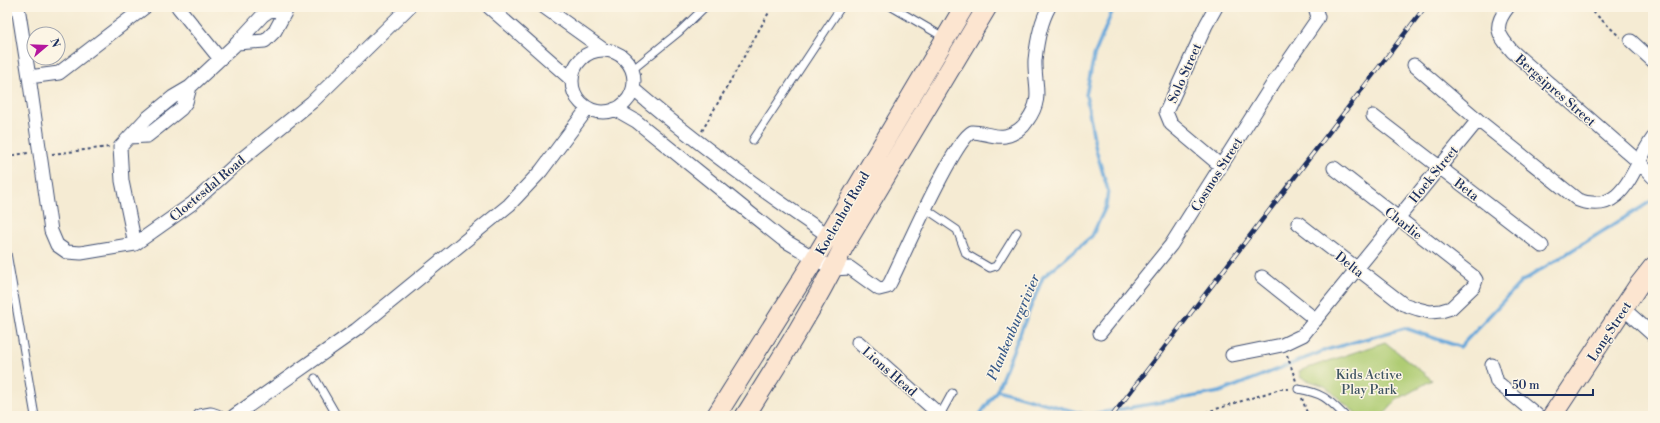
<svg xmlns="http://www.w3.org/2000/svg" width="1660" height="423" font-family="'Libre Bodoni',serif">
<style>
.green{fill:#afcc73;stroke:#657e68}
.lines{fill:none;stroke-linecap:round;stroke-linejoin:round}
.stream{stroke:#67a7da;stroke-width:3.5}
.lane-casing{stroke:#3c4b70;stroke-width:9}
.street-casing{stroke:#3c4b70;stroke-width:15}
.secondary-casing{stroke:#3c4b70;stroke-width:21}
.path{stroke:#3c4b70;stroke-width:2;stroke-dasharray:3 3;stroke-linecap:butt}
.lane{stroke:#fff;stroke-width:7}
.street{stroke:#fff;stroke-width:13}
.secondary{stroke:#fce5d0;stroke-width:19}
.rail-casing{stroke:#1b2f5e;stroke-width:4.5}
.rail{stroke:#fcf5e5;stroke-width:3;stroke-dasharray:9;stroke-linecap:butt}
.labels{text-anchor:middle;stroke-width:3;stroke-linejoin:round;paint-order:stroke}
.street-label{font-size:13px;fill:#1b2f5e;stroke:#fcf5e5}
.park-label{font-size:13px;fill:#405663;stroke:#fcf5e5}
.water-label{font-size:14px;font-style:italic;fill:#365989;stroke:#fcf5e5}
</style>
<rect width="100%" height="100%" fill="#fcf5e5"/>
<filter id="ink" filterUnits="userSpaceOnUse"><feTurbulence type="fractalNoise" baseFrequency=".025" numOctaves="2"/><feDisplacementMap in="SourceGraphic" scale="8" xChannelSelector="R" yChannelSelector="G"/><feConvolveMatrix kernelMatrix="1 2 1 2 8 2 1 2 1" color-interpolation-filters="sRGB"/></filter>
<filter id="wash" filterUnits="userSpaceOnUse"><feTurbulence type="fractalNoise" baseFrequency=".012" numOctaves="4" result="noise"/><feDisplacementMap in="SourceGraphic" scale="16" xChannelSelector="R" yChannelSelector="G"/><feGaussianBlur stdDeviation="0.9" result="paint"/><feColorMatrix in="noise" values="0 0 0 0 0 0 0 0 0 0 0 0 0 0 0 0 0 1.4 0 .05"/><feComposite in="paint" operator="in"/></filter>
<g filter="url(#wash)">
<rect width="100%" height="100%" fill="#f5ebd3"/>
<path class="green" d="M1385,342L1432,380L1395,401L1382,416H1359L1325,386L1301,378L1299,371Z"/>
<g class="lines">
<path class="stream" d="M997,390L1087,415L1220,392L1326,350L1405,328L1460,347L1521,282L1653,200
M979,416L997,390L1043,277L1092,236L1106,206L1108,190L1096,150L1086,95L1094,56L1114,7"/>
</g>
</g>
<g filter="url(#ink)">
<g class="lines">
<defs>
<path id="lane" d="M892,7L945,38
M632,70L679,32L705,7
M753,140L841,7
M926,209L957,230L966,254L990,268L996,266L1017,232
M7,253L35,416
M315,378L337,416
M1298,389C1323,393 1328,399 1345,416
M940,415L952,393"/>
<path id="street" d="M18,7L29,77L59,73L145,7
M178,7L220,59
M489,7L572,80
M544,7L604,50
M1216,7L1206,25L1166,112L1171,124L1221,166
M1508,7C1493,26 1497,34 1512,51L1640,163L1653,177
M1631,41L1653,61
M237,43L265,41L275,31L288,7
M572 81a31 31 0 1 1 62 0a31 31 0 1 1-62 0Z
M1414,65L1478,120
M29,77L51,231L57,245L67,252L81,253L135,244L193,203L244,157L312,102L409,7
M633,89C697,144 765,193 835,240
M615,109L636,121L782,239L833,269L850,268L879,289L887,287L890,283C902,259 953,141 972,132C983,132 994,138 1005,136C1014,134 1022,129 1027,121C1044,98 1034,85 1035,60C1037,41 1040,23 1049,7
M1373,116L1542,246
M129,137L147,136L156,129L181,109L186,102L190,87
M1298,223L1403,304L1418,309L1430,312L1441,311L1451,308L1474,286L1476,280L1474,277L1334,168
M135,244L122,181L120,147L146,119L173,97L190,87L237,43L263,15L269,11L288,8
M1262,277L1316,320
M1624,309L1653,335
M1100,333L1171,245L1274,82L1316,21L1318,17L1315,7
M858,342L940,415L939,416
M1232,355L1282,345L1303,335L1478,120L1578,200C1625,217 1632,166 1653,138
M1492,365L1497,382L1538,416
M200,416L211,414L217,416
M234,416L356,330L509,205L541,171L588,108"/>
<path id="secondary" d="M716,416L814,260L964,7
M745,416C780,361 815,305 844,246L987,7
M1552,416L1638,286L1653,267"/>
</defs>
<use href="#lane" class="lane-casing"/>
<use href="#street" class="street-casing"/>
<use href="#secondary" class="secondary-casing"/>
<path class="path" d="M1590,7L1591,10L1620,37
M702,131L772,7
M52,154L109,147
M7,156L28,153
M1287,355L1296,381
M1302,398L1308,416
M1194,416L1280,389H1289"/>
<use href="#lane" class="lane"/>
<use href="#street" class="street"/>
<use href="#secondary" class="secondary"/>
<defs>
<path id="rail" d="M1112,416L1425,7"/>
</defs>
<use href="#rail" class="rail-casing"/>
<use href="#rail" class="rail"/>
</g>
</g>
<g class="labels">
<g class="street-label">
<text transform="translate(1184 73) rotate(-66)" y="5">Solo Street</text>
<text transform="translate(1556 90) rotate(41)" y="5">Bergsipres Street</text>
<text transform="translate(1216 174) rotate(-58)" y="5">Cosmos Street</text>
<text transform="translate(1433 174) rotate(-51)" y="5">Hoek Street</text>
<text transform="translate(207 188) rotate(-40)" y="5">Cloetesdal Road</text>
<text transform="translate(1467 189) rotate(37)" y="5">Beta</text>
<text transform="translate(842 213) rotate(-60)" y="5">Koelenhof Road</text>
<text transform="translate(1404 223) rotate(38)" y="5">Charlie</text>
<text transform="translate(1350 264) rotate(38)" y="5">Delta</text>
<text transform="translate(1609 331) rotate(-57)" y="5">Long Street</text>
<text transform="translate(890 371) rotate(41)" y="5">Lions Head</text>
</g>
<g class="park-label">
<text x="1369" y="379">Kids Active<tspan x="1369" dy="15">Play Park</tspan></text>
</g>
<g class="water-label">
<text transform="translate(1013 327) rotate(-67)" y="5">Plankenburgrivier</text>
</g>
</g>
<rect width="1660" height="423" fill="none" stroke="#fcf5e5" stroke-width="24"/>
<g transform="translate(46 46) rotate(71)"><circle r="19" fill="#fcf5e5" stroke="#a2a6af"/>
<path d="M0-3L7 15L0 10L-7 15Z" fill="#b5179e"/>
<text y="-6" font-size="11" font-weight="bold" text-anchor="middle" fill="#1b2f5e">N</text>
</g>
<path d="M1506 389v6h87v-6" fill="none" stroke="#1b2f5e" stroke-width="2"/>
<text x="1512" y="389" font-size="12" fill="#1b2f5e" stroke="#fcf5e5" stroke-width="3" paint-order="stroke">50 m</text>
</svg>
